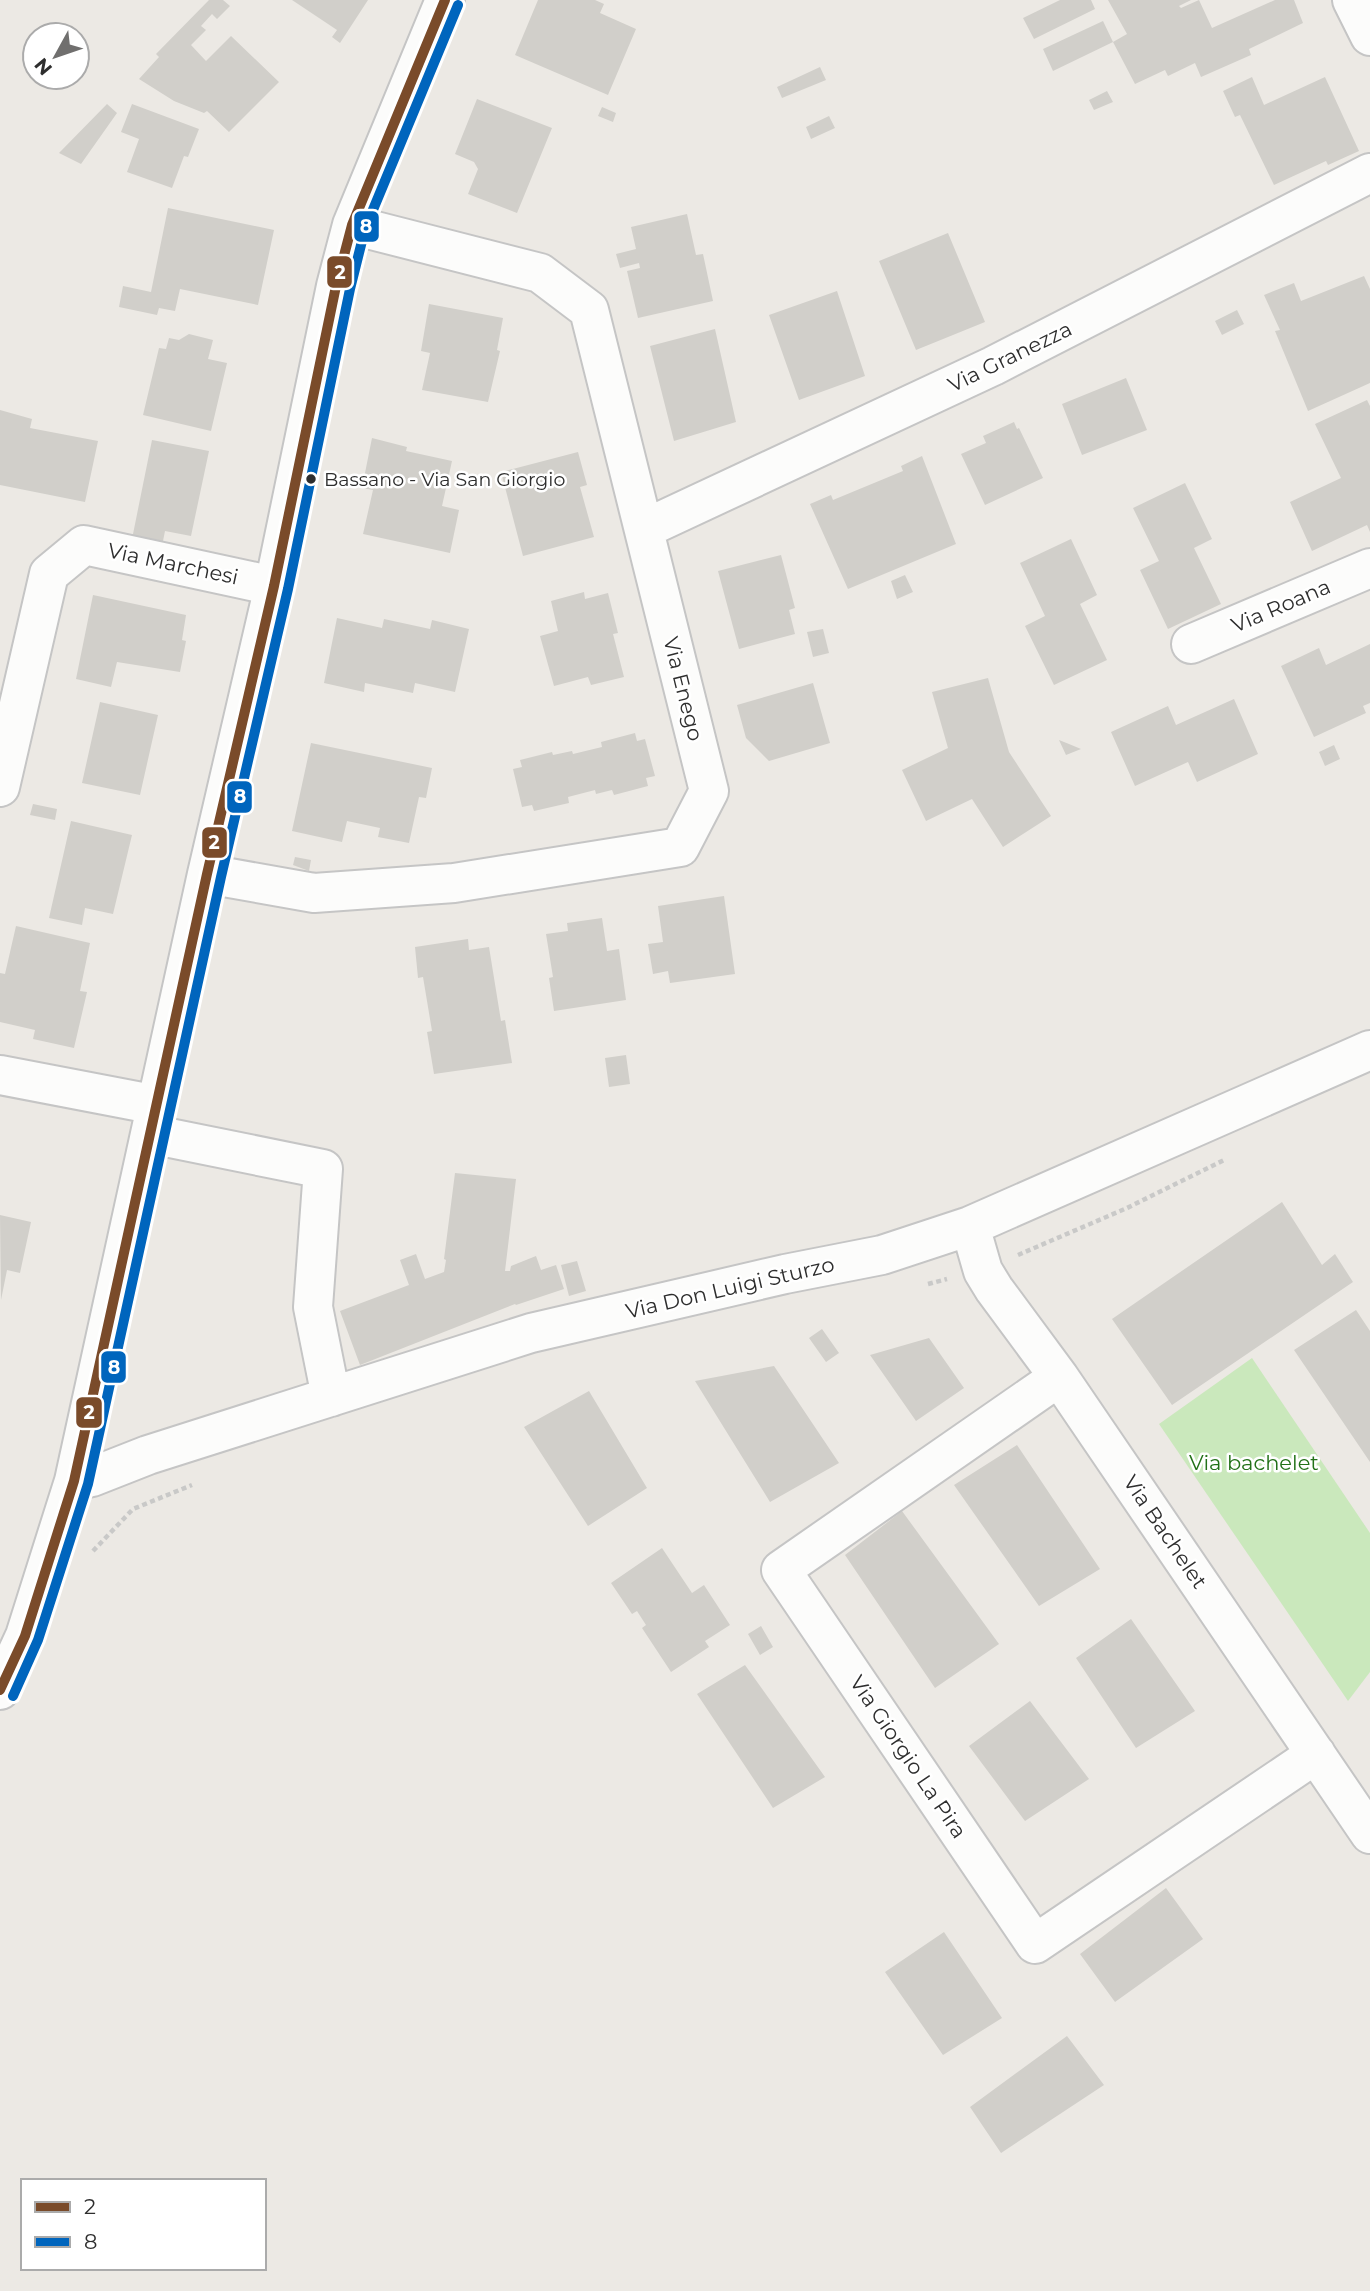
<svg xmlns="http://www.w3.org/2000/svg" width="1370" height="2291" font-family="Montserrat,sans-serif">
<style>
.green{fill:#cae8bc}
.building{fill:#d1cfca}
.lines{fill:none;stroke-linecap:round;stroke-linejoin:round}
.minor-casing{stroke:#c5c5c5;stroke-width:42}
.path{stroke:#c9c9c8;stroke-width:4.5;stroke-dasharray:5 3.5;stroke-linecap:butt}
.minor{stroke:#fcfcfb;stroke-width:38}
.bus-1-casing{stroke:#fff;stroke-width:16}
.bus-2-casing{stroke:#fff;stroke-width:16}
.bus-1{stroke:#7a4b2a;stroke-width:10}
.bus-2{stroke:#0065bd;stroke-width:10}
.bus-dot{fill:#2e2e2e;stroke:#fff;stroke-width:2.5}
.labels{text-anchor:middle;stroke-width:5;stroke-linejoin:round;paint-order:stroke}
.bus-label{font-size:19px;fill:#2e2e2e;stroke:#fff;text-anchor:start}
.street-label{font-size:21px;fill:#2e2e2e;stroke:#fff}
.park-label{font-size:21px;fill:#227118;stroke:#fff}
.line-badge{stroke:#fff;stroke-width:2.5}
.badge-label{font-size:19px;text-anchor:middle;font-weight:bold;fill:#fff}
</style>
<rect width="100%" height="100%" fill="#ece9e4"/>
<path class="green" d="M1252,1358L1370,1533V1672L1348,1701L1159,1424Z"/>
<path class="building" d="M209,0H223L230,6L217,19L212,14L201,26L206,30L191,45L206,61L231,36L279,82L229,132L207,111L204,113L174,101L139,79L159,57L156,54Z
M292,0H368L340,43L332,37L337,30Z
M538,0H595L604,4L600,13L636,29L608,95L515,55Z
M1060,0H1091L1095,9L1034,39L1023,18Z
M1108,0H1191L1179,6L1181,8L1199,0L1212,28L1275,0H1294L1303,23L1249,49L1251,55L1201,77L1195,63L1168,76L1165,70L1135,84L1113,42L1053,71L1043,49L1103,21L1113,42L1127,34Z
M820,67L826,80L782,98L777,87Z
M1252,77L1264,105L1325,77L1359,151L1328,165L1326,161L1274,185L1240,115L1235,117L1223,91Z
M1107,91L1113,102L1094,110L1089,100Z
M477,99L552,128L517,213L468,194L478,169L474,162L455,154Z
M107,104L117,113L81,164L59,153Z
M132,104L199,129L188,157L184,156L172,188L127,172L139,139L121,132Z
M602,107L616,113L613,122L598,116Z
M829,116L835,128L811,139L806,127Z
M168,208L274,230L258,305L180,289L175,311L159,308L157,315L119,307L123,286L151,292Z
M687,214L696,255L703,254L713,301L638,318L627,271L640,268L639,263L620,268L616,254L636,249L631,227Z
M948,233L985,322L916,350L879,261Z
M1364,276L1370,289V383L1308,411L1275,331L1280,330L1264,295L1294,283L1301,301Z
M837,291L865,376L799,400L769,315Z
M429,304L503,318L497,350L500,351L488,402L422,390L430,353L421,351Z
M1237,310L1244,324L1222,335L1215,321Z
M715,329L736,422L674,441L650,346Z
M189,334L213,340L208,359L227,363L211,431L143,415L159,348L166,349L169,338L179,340Z
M1126,378L1147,430L1082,455L1062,404Z
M1367,400L1370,406V532L1367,525L1312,551L1290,502L1341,478L1315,424Z
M0,410L32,419L30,428L98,441L85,502L0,485Z
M1014,422L1017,429L1019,428L1043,478L985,505L961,454L986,443L983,436Z
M372,438L407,447L406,451L452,461L442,506L459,510L450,553L363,534L373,490L362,488Z
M152,440L209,451L191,536L165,531L162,546L132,539Z
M578,452L587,485L580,487L594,537L523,556L501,472Z
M922,456L956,544L848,589L810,504L831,495L833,500L903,471L901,466Z
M1185,483L1212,539L1194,548L1221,604L1168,629L1140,570L1159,561L1133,508Z
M1071,539L1097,595L1080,604L1107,660L1054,685L1025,626L1045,616L1020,563Z
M781,555L795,608L789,610L795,634L739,649L718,571Z
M905,575L913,592L897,599L891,581Z
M584,592L585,599L608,593L618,633L613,634L624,677L591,685L588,677L554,686L540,636L558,631L551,601Z
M93,595L186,615L182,640L186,641L180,672L117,662L111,687L76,679Z
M337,618L382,628L384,619L430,629L432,620L469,629L455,692L415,683L413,693L365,683L364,692L324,683Z
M823,629L829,653L813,657L807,632Z
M1370,644V703L1363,706L1366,713L1314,737L1281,666L1319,648L1326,665Z
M988,678L1009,752L1051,816L1003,847L972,799L926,821L902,770L948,748L932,692Z
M813,683L830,743L769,761L746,738L737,705Z
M1234,699L1258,754L1197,782L1188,762L1135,786L1111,732L1168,706L1176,725Z
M100,702L158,715L140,795L82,783Z
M635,733L637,741L645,739L655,776L646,778L648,786L614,795L612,790L596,794L595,790L568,797L569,803L534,811L532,805L522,807L513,769L522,767L520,760L552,752L553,755L572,751L573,754L602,747L601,742Z
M1059,740L1069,744L1081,749L1066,755Z
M311,743L432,768L426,798L419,797L409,843L378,837L380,828L347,821L342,842L292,831Z
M1334,745L1340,759L1325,766L1319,752Z
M33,804L57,809L55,820L30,815Z
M71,821L132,835L113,914L85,908L82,925L49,918Z
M295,857L311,860L309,871L293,865Z
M724,896L735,974L670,983L668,971L653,974L648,944L663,942L658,906Z
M602,918L607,951L619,949L626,1000L554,1011L549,978L553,977L546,934L568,931L567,923Z
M16,926L90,943L80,991L87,992L74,1048L33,1039L35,1030L0,1022V973L5,974Z
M468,939L469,950L489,947L501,1021L505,1020L512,1063L434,1074L427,1032L432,1031L423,977L418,978L415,947Z
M626,1055L630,1084L609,1087L605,1058Z
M455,1173L516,1179L505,1271H510L511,1266L536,1256L541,1270L556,1265L564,1289L516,1305L515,1304L360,1365L340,1311L409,1285L400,1260L416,1254L425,1279L444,1272L446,1260L444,1259Z
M1282,1202L1322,1265L1335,1254L1353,1282L1172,1405L1112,1319Z
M0,1215L31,1222L20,1273L7,1270L1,1300Z
M577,1261L586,1291L569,1296L561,1265Z
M1356,1310L1370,1331V1462L1294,1350Z
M822,1329L839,1353L826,1362L809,1338Z
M929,1338L964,1388L916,1421L870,1355Z
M774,1366L839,1463L770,1502L695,1381Z
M589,1391L647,1488L588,1526L524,1427Z
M1017,1445L1100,1569L1039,1606L954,1485Z
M902,1511L999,1644L935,1688L845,1555Z
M662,1548L692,1593L704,1585L730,1625L705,1641L709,1647L671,1672L642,1628L646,1625L637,1611L632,1614L611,1583Z
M1131,1619L1195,1711L1136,1748L1076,1658Z
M761,1626L773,1647L760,1655L748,1634Z
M745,1665L825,1777L773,1808L697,1694Z
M1030,1701L1089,1779L1025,1821L969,1746Z
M1166,1888L1203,1939L1115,2002L1080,1954Z
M944,1932L1002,2018L943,2055L885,1972Z
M1067,2036L1104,2085L1001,2153L970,2107Z"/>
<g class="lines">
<defs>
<path id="minor" d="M1352,0L1370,36
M644,529L993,366L1370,173
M1191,644L1370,568
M0,787L49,574L84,545L274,586
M207,874L314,893L454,883L680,847L709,791L589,310L540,273L352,225
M0,1075L157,1105
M150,1134L323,1169L313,1307L331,1397
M970,1226L983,1271L994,1289L1059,1377L1370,1834
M1059,1377L781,1570L1035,1944L1316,1754
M74,1481L92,1477L148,1455L531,1333L785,1274L882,1255L970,1226L1370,1050
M0,1690L25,1636L74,1481L207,874L274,586L336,286L352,225L445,0"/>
</defs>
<use href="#minor" class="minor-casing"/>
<path class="path" d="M1018,1255L1127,1208L1226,1159
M928,1284L947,1279
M93,1551L133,1509L192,1485"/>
<use href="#minor" class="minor"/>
<defs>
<path id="bus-1" d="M0,1690L25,1636L74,1481L207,874L274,586L336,286L352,225L445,0"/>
<path id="bus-2" d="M13,1696L38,1640L88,1484L221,877L288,589L350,289L365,229L458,5"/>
</defs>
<use href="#bus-1" class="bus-1-casing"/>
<use href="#bus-2" class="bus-2-casing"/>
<use href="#bus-1" class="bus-1"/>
<use href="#bus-2" class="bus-2"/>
</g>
<circle class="bus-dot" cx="311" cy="479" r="6"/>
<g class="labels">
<g class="bus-label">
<text x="324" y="486">Bassano - Via San Giorgio</text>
</g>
<g class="street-label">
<text transform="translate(1010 357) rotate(-26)" y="7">Via Granezza</text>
<text transform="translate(173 564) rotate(12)" y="7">Via Marchesi</text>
<text transform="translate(1281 606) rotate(-23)" y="7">Via Roana</text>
<text transform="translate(683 689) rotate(76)" y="7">Via Enego</text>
<text transform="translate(730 1288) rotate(-13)" y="7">Via Don Luigi Sturzo</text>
<text transform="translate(1165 1532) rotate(56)" y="7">Via Bachelet</text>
<text transform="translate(908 1757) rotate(56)" y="7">Via Giorgio La Pira</text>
</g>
<g class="park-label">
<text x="1254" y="1470">Via bachelet</text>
</g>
</g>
<g class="line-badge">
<rect x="353" y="210" width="27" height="33" rx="7" fill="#0065bd"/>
<rect x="326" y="255" width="27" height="34" rx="7" fill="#7a4b2a"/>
<rect x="226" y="780" width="27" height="34" rx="7" fill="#0065bd"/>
<rect x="201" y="826" width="27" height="33" rx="7" fill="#7a4b2a"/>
<rect x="100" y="1350" width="27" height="34" rx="7" fill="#0065bd"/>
<rect x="75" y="1396" width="28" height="33" rx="7" fill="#7a4b2a"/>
</g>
<g class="badge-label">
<text x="366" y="233">8</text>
<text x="340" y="279">2</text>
<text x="240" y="803">8</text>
<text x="214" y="849">2</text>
<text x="114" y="1374">8</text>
<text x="89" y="1419">2</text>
</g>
<rect x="21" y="2179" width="245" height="91" fill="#ffffff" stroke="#ababab" stroke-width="2"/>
<rect x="35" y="2202" width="35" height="10" fill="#7a4b2a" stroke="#ababab" stroke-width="2"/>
<text x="84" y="2214" font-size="21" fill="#2e2e2e">2</text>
<rect x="35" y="2237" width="35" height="10" fill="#0065bd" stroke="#ababab" stroke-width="2"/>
<text x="84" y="2249" font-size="21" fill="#2e2e2e">8</text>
<g transform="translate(56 56) rotate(230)"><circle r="33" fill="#ffffff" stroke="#ababab" stroke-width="2"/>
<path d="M0-5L12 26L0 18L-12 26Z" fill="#706f6e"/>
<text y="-10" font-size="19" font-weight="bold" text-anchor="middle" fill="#2e2e2e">N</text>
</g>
</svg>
